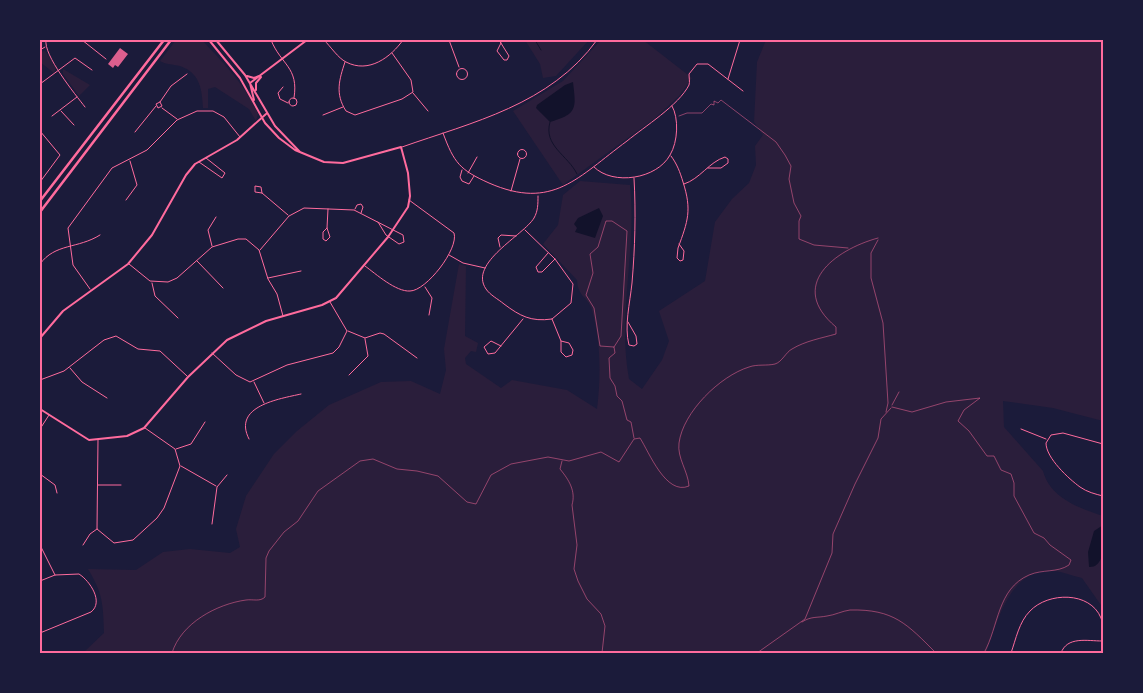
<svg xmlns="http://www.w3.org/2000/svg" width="1143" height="693" font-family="Rubik,sans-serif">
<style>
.green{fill:#2a1e3b}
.water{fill:#12122b}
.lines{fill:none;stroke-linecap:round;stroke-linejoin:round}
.stream{stroke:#12122b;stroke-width:1}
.building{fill:#dd5f8e}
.path{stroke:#ff6b9d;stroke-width:0.5}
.minor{stroke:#ff6b9d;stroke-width:1}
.tertiary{stroke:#ff6b9d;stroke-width:2}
.primary{stroke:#ff6b9d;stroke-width:2.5}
.neatline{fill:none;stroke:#ff6b9d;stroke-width:2}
</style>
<rect width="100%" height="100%" fill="#1b1b3a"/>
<path class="green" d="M176,40H202C224,64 245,84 258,114L256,121L249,109L215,87L208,89V108H203C202,89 200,73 180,66C172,64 167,65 160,61Z
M525,40H589L556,76L543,78L540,64Z
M601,40H643L692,78L679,96L654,119L563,185L513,111L563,81Z
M766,40H1103V421L1053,408L1003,401L1004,427L1043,471C1050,498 1079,508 1103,516V608L1082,578C1073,576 1064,572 1055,571C1010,566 998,621 986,653H83L104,633C103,604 103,594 88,569L136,570L163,552L190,549L230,553L240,547L236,529L246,496L274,454L297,431L329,405L381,382L411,381L440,394L446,370L444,349L459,264L466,266L465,336L478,343L476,352L471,351L465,358L466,364L501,388L512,380L567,390L597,409C601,377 601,342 592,310C588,296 578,298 577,280L543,244L558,225L563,195L580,181L630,185C637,250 617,315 629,379L642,389L662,360L669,341L659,311L705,281L715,222L732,199L749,183L756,165L755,146L763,135L754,122L757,62Z
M45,51L56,67L54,73L40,62V52Z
M63,69L90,85L79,96L63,74Z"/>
<path class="water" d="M573,82C576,108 578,114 550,122L536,108L537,105L565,85Z
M599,208L603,216L595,238L575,232L577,228L574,224L578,218Z
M1103,525C1103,537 1107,568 1089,567L1088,552L1094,531Z"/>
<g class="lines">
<path class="stream" d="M535,40L541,50
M550,122C543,146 568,155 577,174"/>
</g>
<path class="building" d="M120,48L128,54L118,67L115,65L113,68L108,64Z"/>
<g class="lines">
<path class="path" d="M679,116L687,113H702L711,104L714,105V101L718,103L721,100L776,142L785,155L791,166L789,179L794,203L801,216L799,221V239L814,245L848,248
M878,240L871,253V278L883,323L888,403L886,412
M614,347L621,336L627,231L612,221H606L598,247L590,254L593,273L586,295L594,308L600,346L614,347L615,353L609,358L610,378L615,386L617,396L622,401L627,420L631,422L634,438
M892,405L899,392
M892,407L912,412L946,402L980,398L964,410L958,421L969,431L987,456H994L1001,470L1011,474L1014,483V496L1034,533L1044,538L1050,545L1071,560L1069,565C1057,573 1043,569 1029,575C997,589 999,626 984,653
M562,461L560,469C569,480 576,491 572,505L577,545L574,569L578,581L587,599L601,614L605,626L602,653
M802,622C811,616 817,618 827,616C835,615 842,611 850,610C894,609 907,624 936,653
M172,653C181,623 217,604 246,600C253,599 260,602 265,597L266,558L269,551L284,532L298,521L318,491L360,461L373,459L397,469L417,471L438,476L467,502L476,504L491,475L511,464L548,457L569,461L601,452L619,462L634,439L640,438C649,452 666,496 689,486C688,471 677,458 679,443C683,412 720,376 749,367C757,364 767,366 775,364C782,362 786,352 792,349C805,341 822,338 836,334V327C787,286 834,250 878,238
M757,653L805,619L832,553L833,534L855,484L878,438L881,419L891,408"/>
<path class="minor" d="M46,40C43,55 75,94 85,107
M82,40L106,59
M271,40C281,65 299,67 294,98
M324,40C331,47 338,58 346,62C369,74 391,57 403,40
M427,40H445
M449,40L459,67
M499,40L509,56L507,60H504L497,51L501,43
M695,41L697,40
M40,50L45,47
M345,62C339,80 335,94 346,111L355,115L402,99L413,92L411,80L392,53
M456.5 74a5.5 5.5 0 1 1 11 0a5.5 5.5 0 1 1-11 0Z
M728,79L740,40
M40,84L75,58L92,70
M283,87L278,93L280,99L288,103
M413,93L428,111
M289 102a4 4 0 1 1 8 0a4 4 0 1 1-8 0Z
M160,102L162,106L158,108L156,104L160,102L171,86L187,74
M162,108L177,119
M61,111L74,125
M323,115L343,107
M52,116L77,97
M40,131L60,155L40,182
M135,132L156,106
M443,133C454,163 460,170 489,183C553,211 578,177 627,141C644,127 679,105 689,85C690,82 689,78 689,74L697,64H708L743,91
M402,147C473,122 550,105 597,40
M517.5 154a4.5 4.5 0 1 1 9 0a4.5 4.5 0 1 1-9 0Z
M671,156C677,164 680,172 683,182C692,210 688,221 678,248L677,258L680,261L683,260L684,251L679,244
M199,162L222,178L225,173L206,158
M594,167C613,186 657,179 670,155C678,142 679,118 672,106
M462,170L460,177L462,181L469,184L474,176
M468,173L477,157
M684,184C700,179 709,162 725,157L728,159V163L721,168H708
M511,191L520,159
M262,193L261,187L255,186V192L262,193L288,215
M126,200L137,185L130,161
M355,209L357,205L361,204L363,207L361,213
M327,228L323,232V239L326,241L330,237L327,228L328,209
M525,230L555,259L573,284L571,303L552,319C531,322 520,316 504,304C498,299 490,295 486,289C468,263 524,235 534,218C538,211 538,204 538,196
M212,246L208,230L216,217
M500,247L498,238L501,235L516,236
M260,250L289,216L304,208L354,210L403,235L404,242L399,244L386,235L378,222
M548,253L536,267L538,272H542L555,259
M449,255L463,263L485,268
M197,261L223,288
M40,264C55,243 78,249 100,235
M129,264L150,281L168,282L177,278L212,247L238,239H246L259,250L268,279L277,294L283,316
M365,266C376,274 396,292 410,291C426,291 459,249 454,233L409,200
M268,278L301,271
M152,283L155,296L178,318
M425,287L432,298L429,315
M90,289L73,265L68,228L112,168L147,150L177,120L197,111H213L224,117L240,137
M552,319L561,341V352L566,357L572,355L573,350L569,343L561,341
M628,322L636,336L637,344L634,346L629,345C624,326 630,303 632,283C635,248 636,213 634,178
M348,331L365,338
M365,338L380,333L384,334L417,358
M501,346L491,341L484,347L488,354L495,353L523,319
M212,353L236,375L250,382L287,365L333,353L339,347L347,331L330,302
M70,368L82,382L107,398
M349,375L368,356L365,339
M40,380L64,371L104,340L116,336L138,349L160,351L187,376
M254,382L264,403
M40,429L49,415
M1021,429L1046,439
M249,439C232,406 279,399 301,394
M98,440L97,529L114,543L133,540L157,518L164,508L180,466L175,449L145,428
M1103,444L1063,433L1051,435L1046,443C1046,458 1069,479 1080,487C1087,492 1095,494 1103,496
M176,449L191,444L205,422
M181,466L216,486
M40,474L55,485L57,493
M98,485H121
M212,524L217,487L227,475
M40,545L55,575
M83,545L90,534L97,529
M40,581L55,575L79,574C90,581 104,602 91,612L40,633
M1011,653C1016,639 1019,622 1030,611C1048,592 1090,591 1101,618C1105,628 1103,642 1102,653
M1061,653C1067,636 1087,641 1102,641"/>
<path class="tertiary" d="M216,40L245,75L275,126L300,152
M247,76L254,78L259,76
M250,83L307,40
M250,83L254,100
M256,90V83L261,77
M40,338L63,311L128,264L152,235L186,175L195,164L237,140L266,114
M40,409L89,440L127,436L144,428L188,377L227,340L266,321L322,305L336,298L388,237L408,207L410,196L408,173L401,147L343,163L324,162L295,150L279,138L265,123L240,78L209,40"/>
<path class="primary" d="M40,201L164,40
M40,212L171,40"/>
</g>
<rect width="1143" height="693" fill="none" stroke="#1b1b3a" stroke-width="82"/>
<rect x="41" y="41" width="1061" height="611" class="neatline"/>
</svg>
